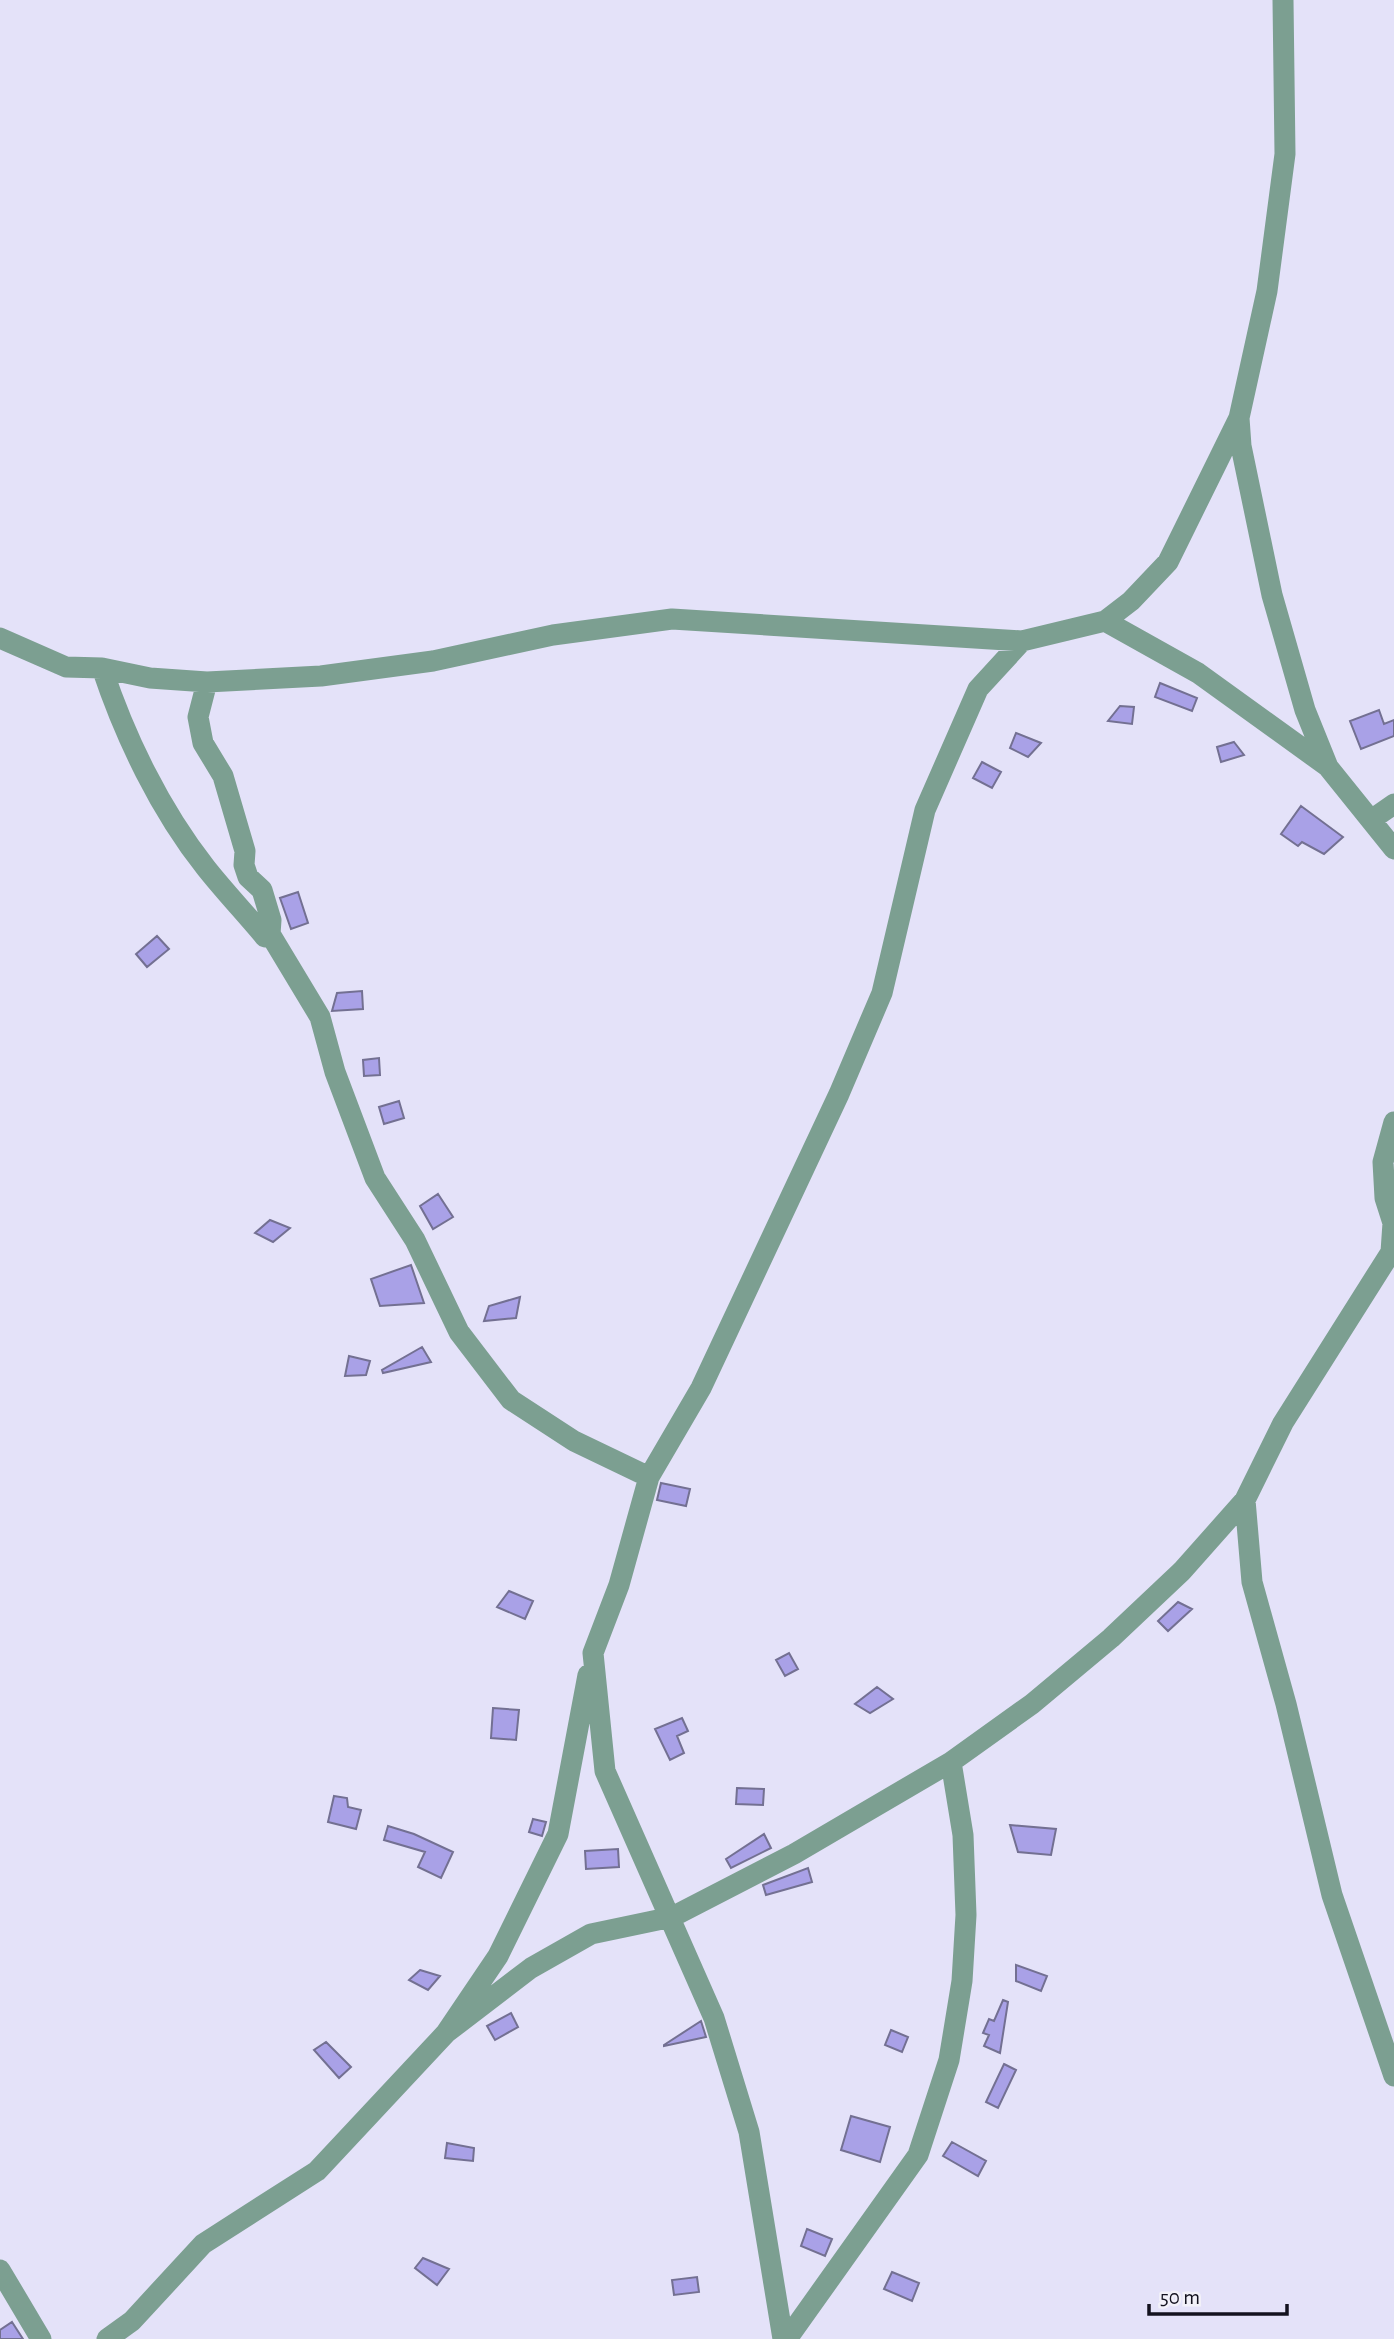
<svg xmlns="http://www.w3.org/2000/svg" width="1394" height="2339" font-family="'Alegreya Sans',sans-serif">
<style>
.building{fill:#a9a1e7;stroke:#737092;stroke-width:2}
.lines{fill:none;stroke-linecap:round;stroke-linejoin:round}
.minor{stroke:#7c9f91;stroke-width:21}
</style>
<rect width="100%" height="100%" fill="#e4e2f9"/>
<path class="building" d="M1160,683L1197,698L1192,711L1155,697Z
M1120,706L1134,707L1132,724L1108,721Z
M1379,710L1384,724L1394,720V736L1361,749L1350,721Z
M1016,733L1041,743L1028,757L1010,748Z
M1234,742L1244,755L1221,762L1217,747Z
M982,762L1001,772L992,788L973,778Z
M1301,806L1343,837L1324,854L1302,842L1298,846L1281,834Z
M298,892L308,923L291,929L280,898Z
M157,936L169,949L147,967L136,954Z
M362,991L363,1009L332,1011L337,993Z
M379,1058L380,1075L364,1076L363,1060Z
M399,1101L404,1118L384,1124L379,1107Z
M438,1194L453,1217L433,1229L420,1206Z
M270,1220L290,1228L273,1242L255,1233Z
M411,1265L424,1303L380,1306L371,1279Z
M520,1297L516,1318L484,1321L489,1306Z
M422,1347L431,1362L383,1373L382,1370Z
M349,1356L370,1361L366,1375L345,1376Z
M661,1483L690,1489L686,1506L657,1500Z
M509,1591L533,1601L525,1619L497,1607Z
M1178,1602L1192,1609L1168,1631L1158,1621Z
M789,1653L798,1669L785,1676L776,1660Z
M877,1687L893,1699L870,1713L855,1704Z
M493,1708L519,1710L516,1740L491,1738Z
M682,1718L688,1731L677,1736L684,1753L670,1760L655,1729Z
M737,1788L764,1789L763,1805L736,1804Z
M334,1796L347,1798L348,1807L361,1810L356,1829L328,1822Z
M533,1819L546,1822L542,1836L529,1832Z
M1010,1825L1056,1829L1051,1855L1018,1852Z
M388,1826L414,1834L453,1852L441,1878L418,1867L425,1852L384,1840Z
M764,1834L771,1848L731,1868L726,1859Z
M618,1849L619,1867L586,1869L585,1851Z
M808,1868L812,1882L766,1895L763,1885Z
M1016,1965L1047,1976L1041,1991L1016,1981Z
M420,1970L440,1976L428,1990L409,1980Z
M1003,2000L1008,2002L1000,2053L984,2046L989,2035L983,2033L989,2019L994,2021Z
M511,2013L518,2027L495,2040L487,2026Z
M701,2021L706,2037L664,2046V2045Z
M891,2030L908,2037L902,2052L885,2045Z
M326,2042L351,2067L339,2078L314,2050Z
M1004,2064L1016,2070L998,2108L986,2102Z
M851,2116L890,2127L880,2162L841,2150Z
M952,2142L986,2161L978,2176L943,2156Z
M447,2143L474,2148L473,2161L445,2158Z
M807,2229L832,2239L825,2256L801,2246Z
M423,2258L449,2269L437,2285L415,2268Z
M892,2272L919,2283L912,2301L884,2289Z
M697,2277L699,2292L674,2295L672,2280Z
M12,2322L23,2339H0V2330Z"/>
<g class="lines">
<path class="minor" d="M1283,0L1285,154L1267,291L1239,418L1241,446L1272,595L1305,710L1328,767L1394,849
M1239,418L1168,562L1131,601L1105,621L1198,673L1327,766
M0,638L66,667L102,668L150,678L207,682L321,676L433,661L553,635L672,619L1022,641L1105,621
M102,668C125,737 160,810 206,868C225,892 246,914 265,937L270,934L271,920L262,890L248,877L244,865L245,851L223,776L203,743L198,717L207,682
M1371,820L1394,804
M270,934L320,1017L335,1072L375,1178L415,1240L459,1332L511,1400L574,1441L649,1477
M1245,1500L1252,1582L1286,1704L1332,1895L1394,2076
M446,2033L531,1968L591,1934L672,1917L794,1854L951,1762L1032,1704L1111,1638L1182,1571L1245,1500L1283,1423L1391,1252L1393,1223L1385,1198L1383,1162L1394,1122
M0,2270L41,2339
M107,2339L132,2321L203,2244L317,2171L446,2033L498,1956L558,1834L588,1675
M783,2339L749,2132L714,2018L605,1771L593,1653L619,1585L649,1477L701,1388L839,1094L882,993L925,810L978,689L1022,641
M787,2339L918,2155L949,2060L962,1981L966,1915L963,1835L951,1762"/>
</g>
<path d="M1149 2304v10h138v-10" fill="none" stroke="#13121f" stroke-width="3.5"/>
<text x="1160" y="2304" font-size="21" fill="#13121f" stroke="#f2f1f9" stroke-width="5" paint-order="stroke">50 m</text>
</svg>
